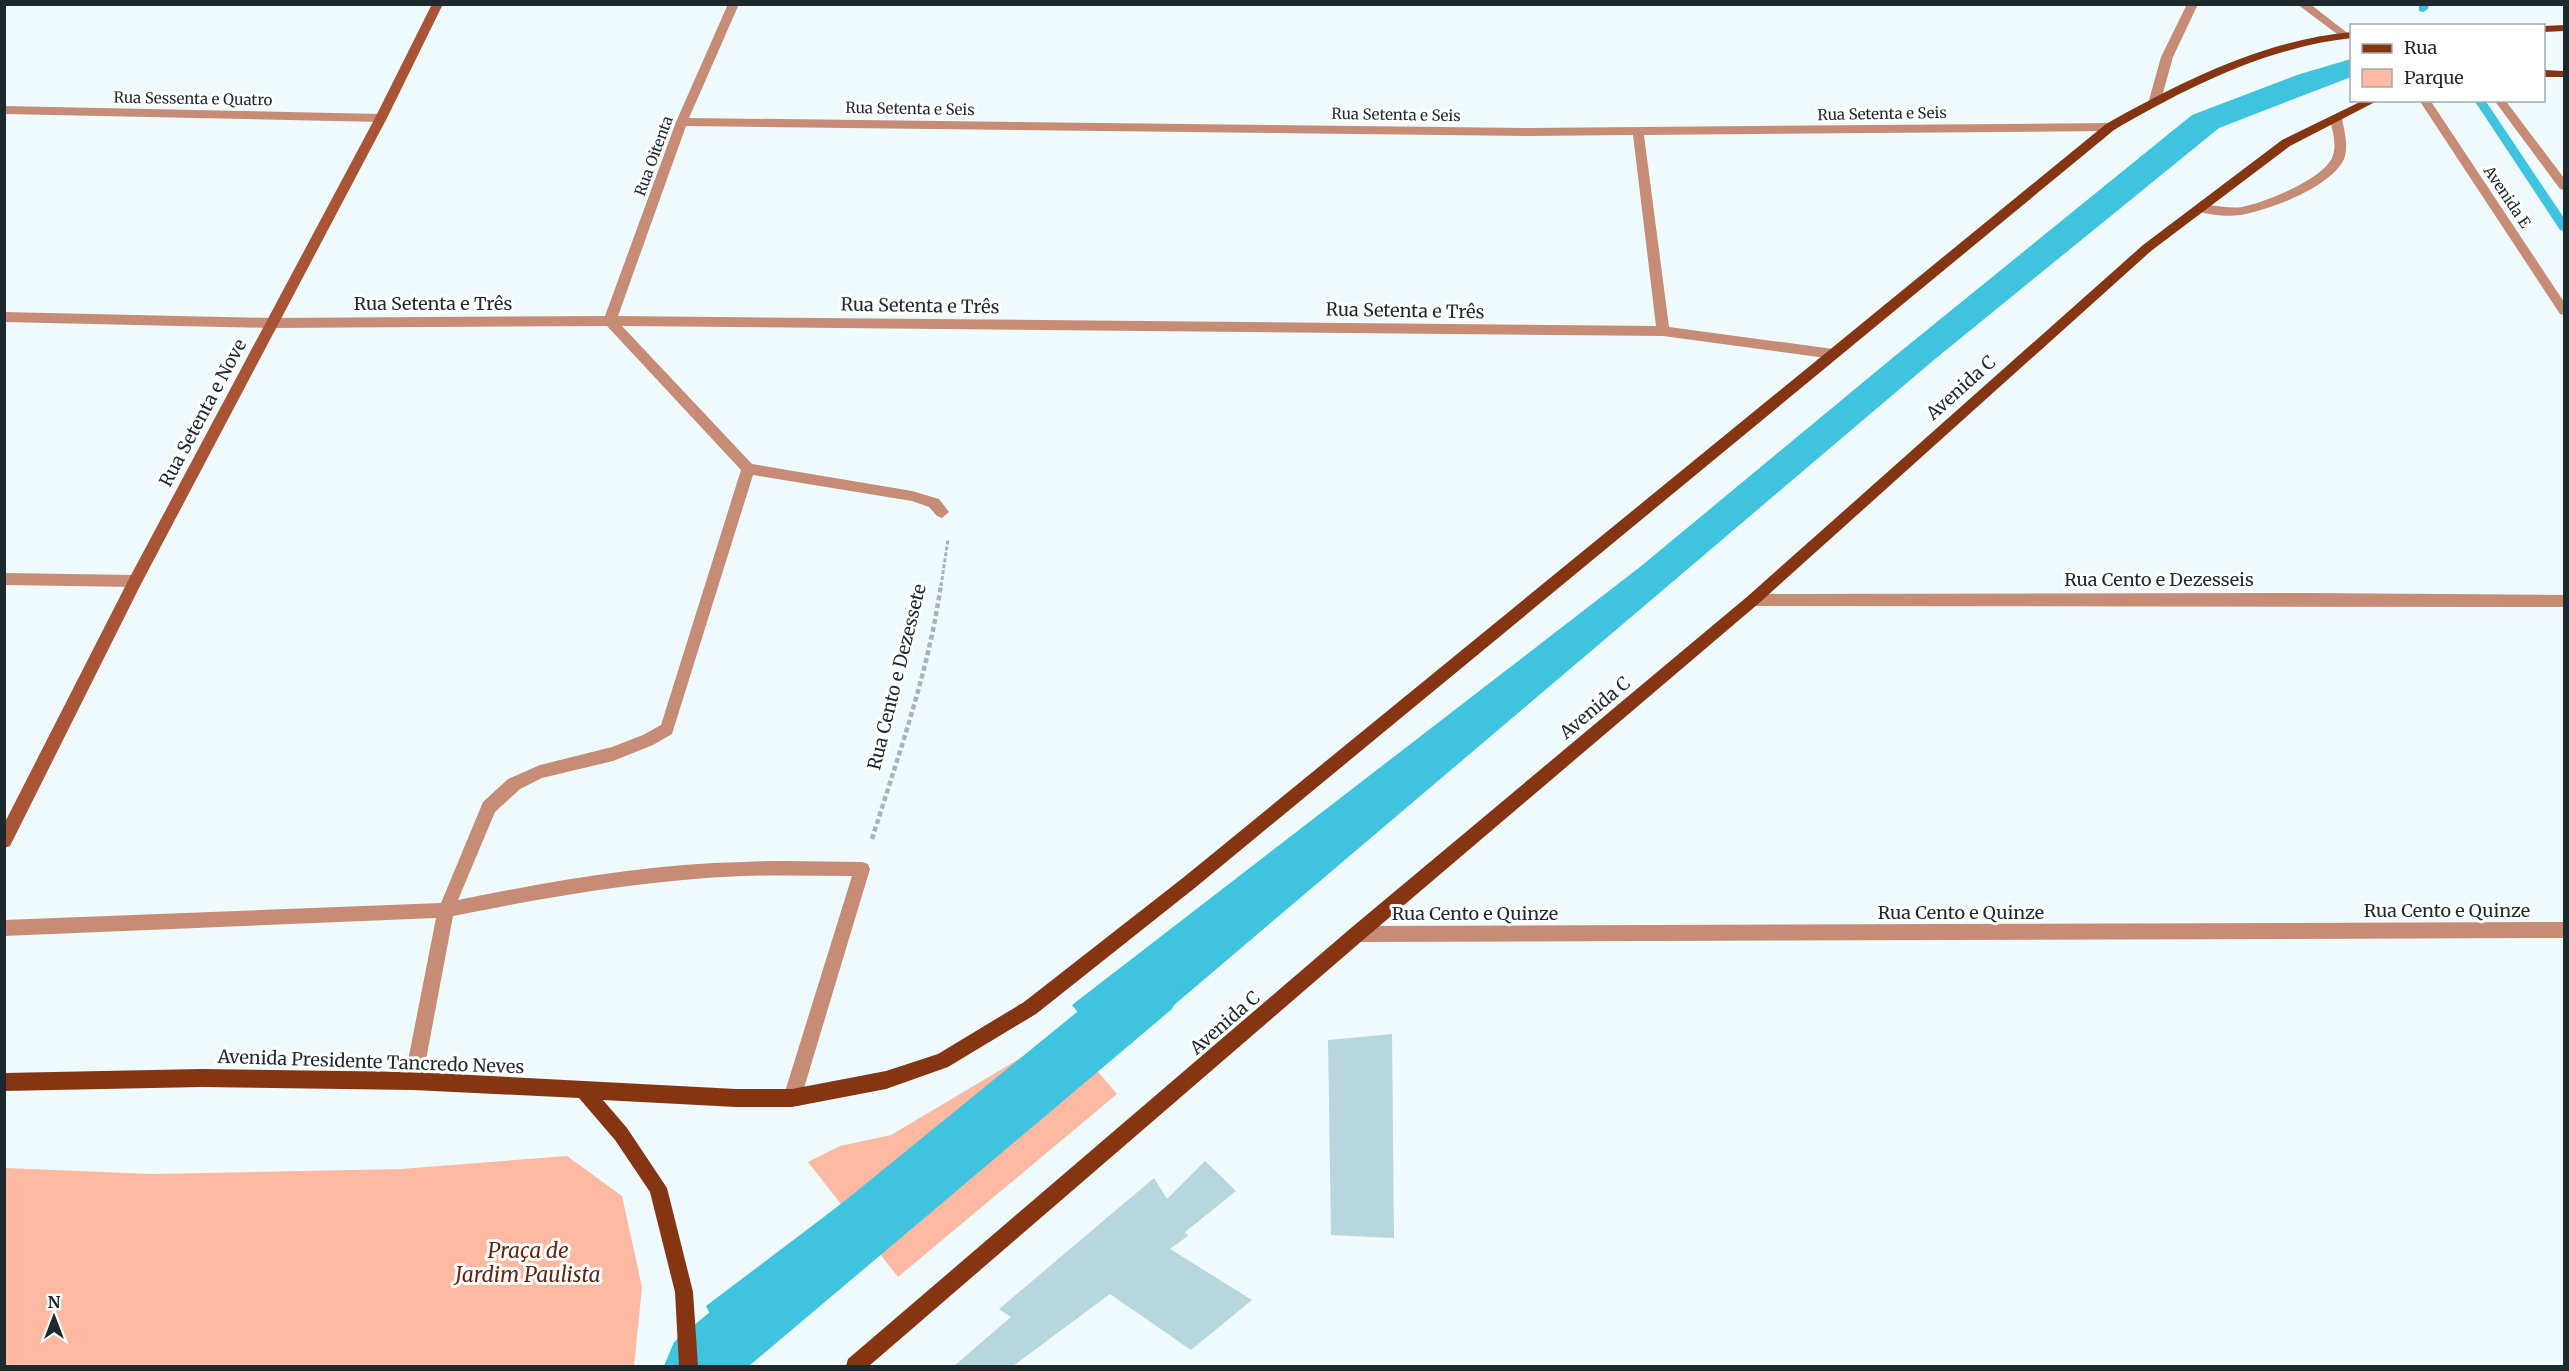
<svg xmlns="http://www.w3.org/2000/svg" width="2569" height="1371" font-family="Merriweather,serif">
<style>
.green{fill:#fdb9a1}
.water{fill:#3fc3de}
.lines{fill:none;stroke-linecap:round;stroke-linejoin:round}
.stream{fill:#3fc3de;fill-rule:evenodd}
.canal{fill:#3fc3de;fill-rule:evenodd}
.building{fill:#b7d6de}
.path-far1{stroke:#a8b4b7;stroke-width:3;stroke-dasharray:4 2;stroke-linecap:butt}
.path{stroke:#a8b4b7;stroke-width:4.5;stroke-dasharray:5 3;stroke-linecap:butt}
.lane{fill:#c78c76;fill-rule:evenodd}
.street{fill:#c78c76;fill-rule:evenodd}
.secondary{fill:#a95535;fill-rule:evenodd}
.primary{fill:#863513;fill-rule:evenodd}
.labels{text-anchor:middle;stroke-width:6;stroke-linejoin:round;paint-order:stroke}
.far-street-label{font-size:15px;fill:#1d292c;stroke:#fff}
.street-label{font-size:18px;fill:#1d292c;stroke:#fff}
.near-park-label{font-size:21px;font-style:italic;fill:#612913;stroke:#fff}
</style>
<rect width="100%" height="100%" fill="#effbff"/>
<path class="green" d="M1064,1032L1117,1094L898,1277L808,1162L840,1146L891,1135Z
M567,1156L622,1196L642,1287L634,1366H5V1168L152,1174L401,1169Z"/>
<path class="water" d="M2351,59V77L2219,128L1935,359L1114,1056L1072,1005L1640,567L1890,360L2192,115L2297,75Z
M841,1204L876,1249L734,1360L706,1306Z"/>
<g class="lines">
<path class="stream" d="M2419,4H2429L2428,9L2423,12L2419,11Z
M2474,100H2485L2564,218V231L2560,230Z"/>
<path class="canal" d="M1151,960L1172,969L1181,989L1172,1009L749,1366H664L674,1342L772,1260L1130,969Z"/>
</g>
<path class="building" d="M1392,1034L1394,1238L1331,1235L1328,1040Z
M1205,1161L1236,1191L1185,1232L1188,1236L1170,1249L1252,1300L1191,1350L1110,1294L1013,1366H954L1011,1317L999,1309L1154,1178L1167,1199Z"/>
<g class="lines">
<path class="path-far1" d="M941,586L948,539"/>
<path class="path" d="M872,839C898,756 929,671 941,584"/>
<path class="lane" d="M2336,114L2342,118C2344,130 2349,147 2344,159C2331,187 2270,210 2241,215C2228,217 2209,215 2196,211L2194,208L2200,204C2214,205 2228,209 2242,207C2264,203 2327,178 2333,155C2337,143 2332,130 2330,118Z"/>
<path class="street" d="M728,4H739L689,118L1530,128L2110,123L2116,127L2110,131L1644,135L1669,327L1833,349L1839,354L1833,359L1663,336L622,326L752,464L912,491L939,499L949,512L942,518L937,516L929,507L912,501L753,475L672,734L653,745L613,761L542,778L520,789L495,812L458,900C552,881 647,864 743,862C783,860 822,862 862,862L868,864L870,869L801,1098L798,1104L792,1107L786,1104L783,1098L852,876C815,876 778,875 742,876C644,880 548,897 453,916L422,1081L419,1087L413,1090L407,1087L404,1081L436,918L4,936V920L441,903L483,802L508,779L540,765L612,747L643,735L661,725L741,470L607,326L271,328L4,322V312L271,318L605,316L676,122ZM686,126L1530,136L1633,135L1656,326L618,316Z
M2187,4H2198L2173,57L2161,100L2155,104L2151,103L2149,100L2161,57Z
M2297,4H2310L2350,35L2349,37H2341Z
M2419,100H2430L2564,302V315L2560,314Z
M2494,100H2505L2564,178V190L2560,189Z
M4,106L381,114L387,118L381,122L4,114Z
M4,573L135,575L140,577L142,581L140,585L135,587L4,585Z
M2307,593L2564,595V607L1753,606L1748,604L1746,600L1748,596L1753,594Z
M2564,922V938L1357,942L1351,940L1349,934L1351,928L1357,926Z"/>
<path class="secondary" d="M432,4H443L387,118L141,584L10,846L4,848V824L130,577L375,118Z"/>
<path class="primary" d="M2564,25V31L2544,32V26Z
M2352,32V38C2267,47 2186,88 2114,130L1196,887L1036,1014L948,1067L886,1089L792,1107H736L603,1100L627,1128L667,1188L693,1292L698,1366H679L675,1292L650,1192L615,1140L579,1098L413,1090L202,1087L4,1091V1073L202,1069L413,1072L736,1089H792L886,1071L938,1054L1024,1002L1184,877L2106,124C2181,82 2264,40 2352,32Z
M2544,70L2564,71V77H2544Z
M2364,100H2379L2290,146L2151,251L1758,604L1363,940L869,1366H846L848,1359L1351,928L1748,596L2143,245L2282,140Z"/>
</g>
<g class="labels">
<g class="far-street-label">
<text transform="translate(193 99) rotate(1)" y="5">Rua Sessenta e Quatro</text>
<text transform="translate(910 109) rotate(1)" y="5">Rua Setenta e Seis</text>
<text transform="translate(1882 114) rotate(-1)" y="5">Rua Setenta e Seis</text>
<text transform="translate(1396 115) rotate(1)" y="5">Rua Setenta e Seis</text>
<text transform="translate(654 156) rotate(-70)" y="5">Rua Oitenta</text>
<text transform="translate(2507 197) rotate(56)" y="5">Avenida E</text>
</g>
<g class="street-label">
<text x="433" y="310">Rua Setenta e Três</text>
<text transform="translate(920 306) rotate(1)" y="6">Rua Setenta e Três</text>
<text transform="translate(1405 311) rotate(1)" y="6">Rua Setenta e Três</text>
<text transform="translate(1961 388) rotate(-42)" y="6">Avenida C</text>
<text transform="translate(203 413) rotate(-62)" y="6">Rua Setenta e Nove</text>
<text x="2159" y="586">Rua Cento e Dezesseis</text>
<text transform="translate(897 677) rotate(-76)" y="6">Rua Cento e Dezessete</text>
<text transform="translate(1595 708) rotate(-40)" y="6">Avenida C</text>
<text x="2447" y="917">Rua Cento e Quinze</text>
<text x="1961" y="919">Rua Cento e Quinze</text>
<text x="1475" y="920">Rua Cento e Quinze</text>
<text transform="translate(1225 1023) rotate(-41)" y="6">Avenida C</text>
<text transform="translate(371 1062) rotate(2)" y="6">Avenida Presidente Tancredo Neves</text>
</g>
<g class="near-park-label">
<text x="528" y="1258">Praça de<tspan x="528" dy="24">Jardim Paulista</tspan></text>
</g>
</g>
<rect width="2569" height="1371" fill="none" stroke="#1d292c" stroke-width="12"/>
<rect x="2350" y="24" width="195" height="78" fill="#ffffff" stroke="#a5a9ab" stroke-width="1.5"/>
<rect x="2362" y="44" width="30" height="9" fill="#863513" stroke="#a5a9ab" stroke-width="1.5"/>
<text x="2404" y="54" font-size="18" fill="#1d292c">Rua</text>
<rect x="2362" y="69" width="30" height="18" fill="#fdb9a1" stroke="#a5a9ab" stroke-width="1.5"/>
<text x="2404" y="84" font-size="18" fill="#1d292c">Parque</text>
<g transform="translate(54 1317)" stroke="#ffffff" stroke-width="4.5" paint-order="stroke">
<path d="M0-4.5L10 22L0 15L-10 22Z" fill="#1d292c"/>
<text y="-9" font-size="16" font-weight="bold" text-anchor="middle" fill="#1d292c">N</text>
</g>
</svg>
